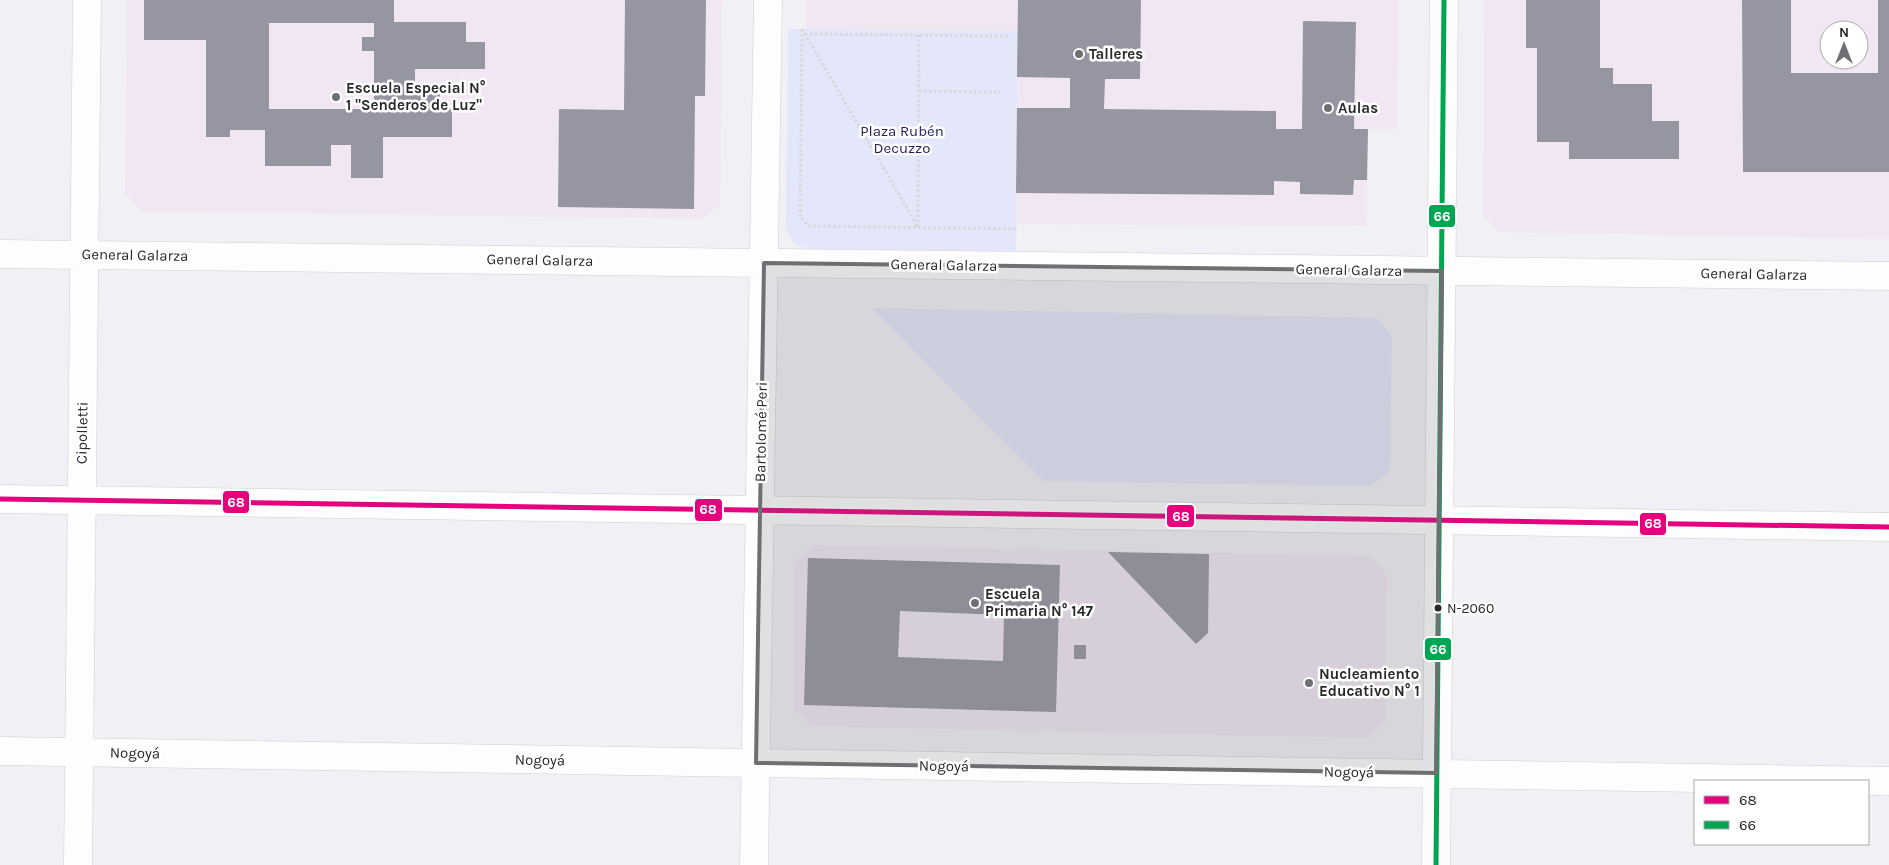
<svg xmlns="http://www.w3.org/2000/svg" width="1889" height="865" font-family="Karla,sans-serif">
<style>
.education{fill:#f0e7f2;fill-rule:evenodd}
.green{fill:#e4e7f9}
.building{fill:#9596a1;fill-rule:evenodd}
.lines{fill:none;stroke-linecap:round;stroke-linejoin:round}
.minor-casing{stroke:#ceced2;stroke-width:29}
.path{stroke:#d8d8da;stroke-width:3;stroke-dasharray:2.5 2.5;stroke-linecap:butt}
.minor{stroke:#fdfdfe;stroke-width:28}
.bus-1-casing{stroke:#fff;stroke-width:9}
.bus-2-casing{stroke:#fff;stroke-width:9}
.bus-1{stroke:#e5007d;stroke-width:5}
.bus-2{stroke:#00a651;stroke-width:5}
.marked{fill:#6e6f72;fill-opacity:0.2;stroke:#6e6f72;stroke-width:4;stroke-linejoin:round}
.poi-dot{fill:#6e6f72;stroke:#fff;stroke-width:2}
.bus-dot{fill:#28292c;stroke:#fff;stroke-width:2}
.labels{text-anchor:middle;stroke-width:5;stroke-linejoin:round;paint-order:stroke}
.bus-label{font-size:14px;fill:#28292c;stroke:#fff;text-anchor:start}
.poi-label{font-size:15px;font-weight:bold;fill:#28292c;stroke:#fff;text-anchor:start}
.park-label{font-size:15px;fill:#232161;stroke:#fff}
.street-label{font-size:15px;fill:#28292c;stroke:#fff}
.line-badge{stroke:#fff;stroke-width:2}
.badge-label{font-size:14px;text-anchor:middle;font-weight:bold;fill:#fff}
</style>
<rect width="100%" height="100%" fill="#f0f0f5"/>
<path class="education" d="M127,0H722L720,205L702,219L141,211L125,194Z
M806,0H1398L1397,129H1368L1367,226L1016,224L1018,31L806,29Z
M1484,0H1889V239L1498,232L1483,215ZM1829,30H1859V60H1829Z
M812,545L1370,556L1387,575L1386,721L1369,738L812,726L794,709L795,562Z"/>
<path class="green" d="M788,29L1018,31L1016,251L811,249C796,247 788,240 786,225Z
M872,308L1377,318L1392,336L1390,471L1371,486L1043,481Z"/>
<path class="building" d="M144,0H394V22H466V42H485V69H415V85H440V109H452V137H383V178H351V145H331V166H265V130H230V137H206V40H144ZM269,23H374V37H362V51H374V109H269Z
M625,0H706L705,96H695L694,209L558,207L559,109L624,110Z
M1018,0H1141L1140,79H1105L1104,109L1276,111V129H1302L1303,21L1356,22L1354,129H1368L1367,180H1354L1353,195L1300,194V182L1274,181V195L1016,193L1017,108H1070V78L1017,77Z
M1526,0H1600V68H1613V84H1652V121H1679V159H1569V142H1537V48H1526Z
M1742,0H1791V73H1878V0H1889V172H1743Z
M1108,552L1209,554L1208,633L1196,644Z
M808,558L1060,565L1056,712L804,705ZM900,611L1004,615L1003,661L898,657Z
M1074,645H1086V659H1074Z"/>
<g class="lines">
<defs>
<path id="minor" d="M0,254L1889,276
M0,499L1889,527
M0,751L1889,781
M78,865L87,0
M754,865L768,0
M1436,865L1444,0"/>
</defs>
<use href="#minor" class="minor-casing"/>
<path class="path" d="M802,29L800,217L809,226L1016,229
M802,29L918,227
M805,34L1009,36
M919,91L1000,92
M918,227L919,35"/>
<use href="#minor" class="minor"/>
<defs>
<path id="bus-1" d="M0,499L1889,527"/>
<path id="bus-2" d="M1436,865L1444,0"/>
</defs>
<use href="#bus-1" class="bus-1-casing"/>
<use href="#bus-2" class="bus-2-casing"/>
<use href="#bus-1" class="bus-1"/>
<use href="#bus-2" class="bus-2"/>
</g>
<path class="marked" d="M764,263L1442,271L1436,773L756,763Z"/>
<g class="poi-dot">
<circle cx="1079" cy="54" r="5"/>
<circle cx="336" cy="97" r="5"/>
<circle cx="1328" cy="108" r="5"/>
<circle cx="975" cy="603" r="5"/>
<circle cx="1309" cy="683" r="5"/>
</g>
<circle class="bus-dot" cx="1438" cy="608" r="4.5"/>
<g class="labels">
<g class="bus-label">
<text x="1447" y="613">N-2060</text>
</g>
<g class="poi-label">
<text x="1089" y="59">Talleres</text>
<text x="346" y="93">Escuela Especial N°<tspan x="346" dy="17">1 "Senderos de Luz"</tspan></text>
<text x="1338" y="113">Aulas</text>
<text x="985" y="599">Escuela<tspan x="985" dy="17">Primaria N° 147</tspan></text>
<text x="1319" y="679">Nucleamiento<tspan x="1319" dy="17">Educativo N° 1</tspan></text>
</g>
<g class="park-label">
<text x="902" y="136">Plaza Rubén<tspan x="902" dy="17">Decuzzo</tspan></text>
</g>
<g class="street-label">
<text transform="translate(135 255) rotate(1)" y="5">General Galarza</text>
<text transform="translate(540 260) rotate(1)" y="5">General Galarza</text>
<text transform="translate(944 265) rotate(1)" y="5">General Galarza</text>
<text transform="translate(1349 270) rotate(1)" y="5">General Galarza</text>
<text transform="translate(1754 274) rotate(1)" y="5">General Galarza</text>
<text transform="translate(761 432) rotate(-89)" y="5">Bartolomé Peri</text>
<text transform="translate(82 433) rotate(-89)" y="5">Cipolletti</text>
<text transform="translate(135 753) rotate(1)" y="5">Nogoyá</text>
<text transform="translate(540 760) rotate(1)" y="5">Nogoyá</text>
<text transform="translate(944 766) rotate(1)" y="5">Nogoyá</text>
<text transform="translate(1349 772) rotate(1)" y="5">Nogoyá</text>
</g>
</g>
<g class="line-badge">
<rect x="1428" y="204" width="28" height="24" rx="5" fill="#00a651"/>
<rect x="222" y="490" width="28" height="24" rx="5" fill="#e5007d"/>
<rect x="694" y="498" width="29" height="24" rx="5" fill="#e5007d"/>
<rect x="1166" y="504" width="29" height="24" rx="5" fill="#e5007d"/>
<rect x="1639" y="512" width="28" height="24" rx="5" fill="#e5007d"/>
<rect x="1424" y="637" width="28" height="24" rx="5" fill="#00a651"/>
</g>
<g class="badge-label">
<text x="1442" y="221">66</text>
<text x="236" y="507">68</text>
<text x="708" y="514">68</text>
<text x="1181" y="521">68</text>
<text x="1653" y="528">68</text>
<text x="1438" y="654">66</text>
</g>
<rect x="1694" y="780" width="175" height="65" fill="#ffffff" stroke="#a9a9ab"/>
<rect x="1704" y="796" width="25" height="8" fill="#e5007d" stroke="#a9a9ab"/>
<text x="1739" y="805" font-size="15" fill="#28292c">68</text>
<rect x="1704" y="821" width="25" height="8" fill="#00a651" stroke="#a9a9ab"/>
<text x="1739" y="830" font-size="15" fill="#28292c">66</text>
<g transform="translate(1844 45)"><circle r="24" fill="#ffffff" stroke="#a9a9ab"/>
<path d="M0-4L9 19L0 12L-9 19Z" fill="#6e6f72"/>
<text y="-8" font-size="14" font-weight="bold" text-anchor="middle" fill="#28292c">N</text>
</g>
</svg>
